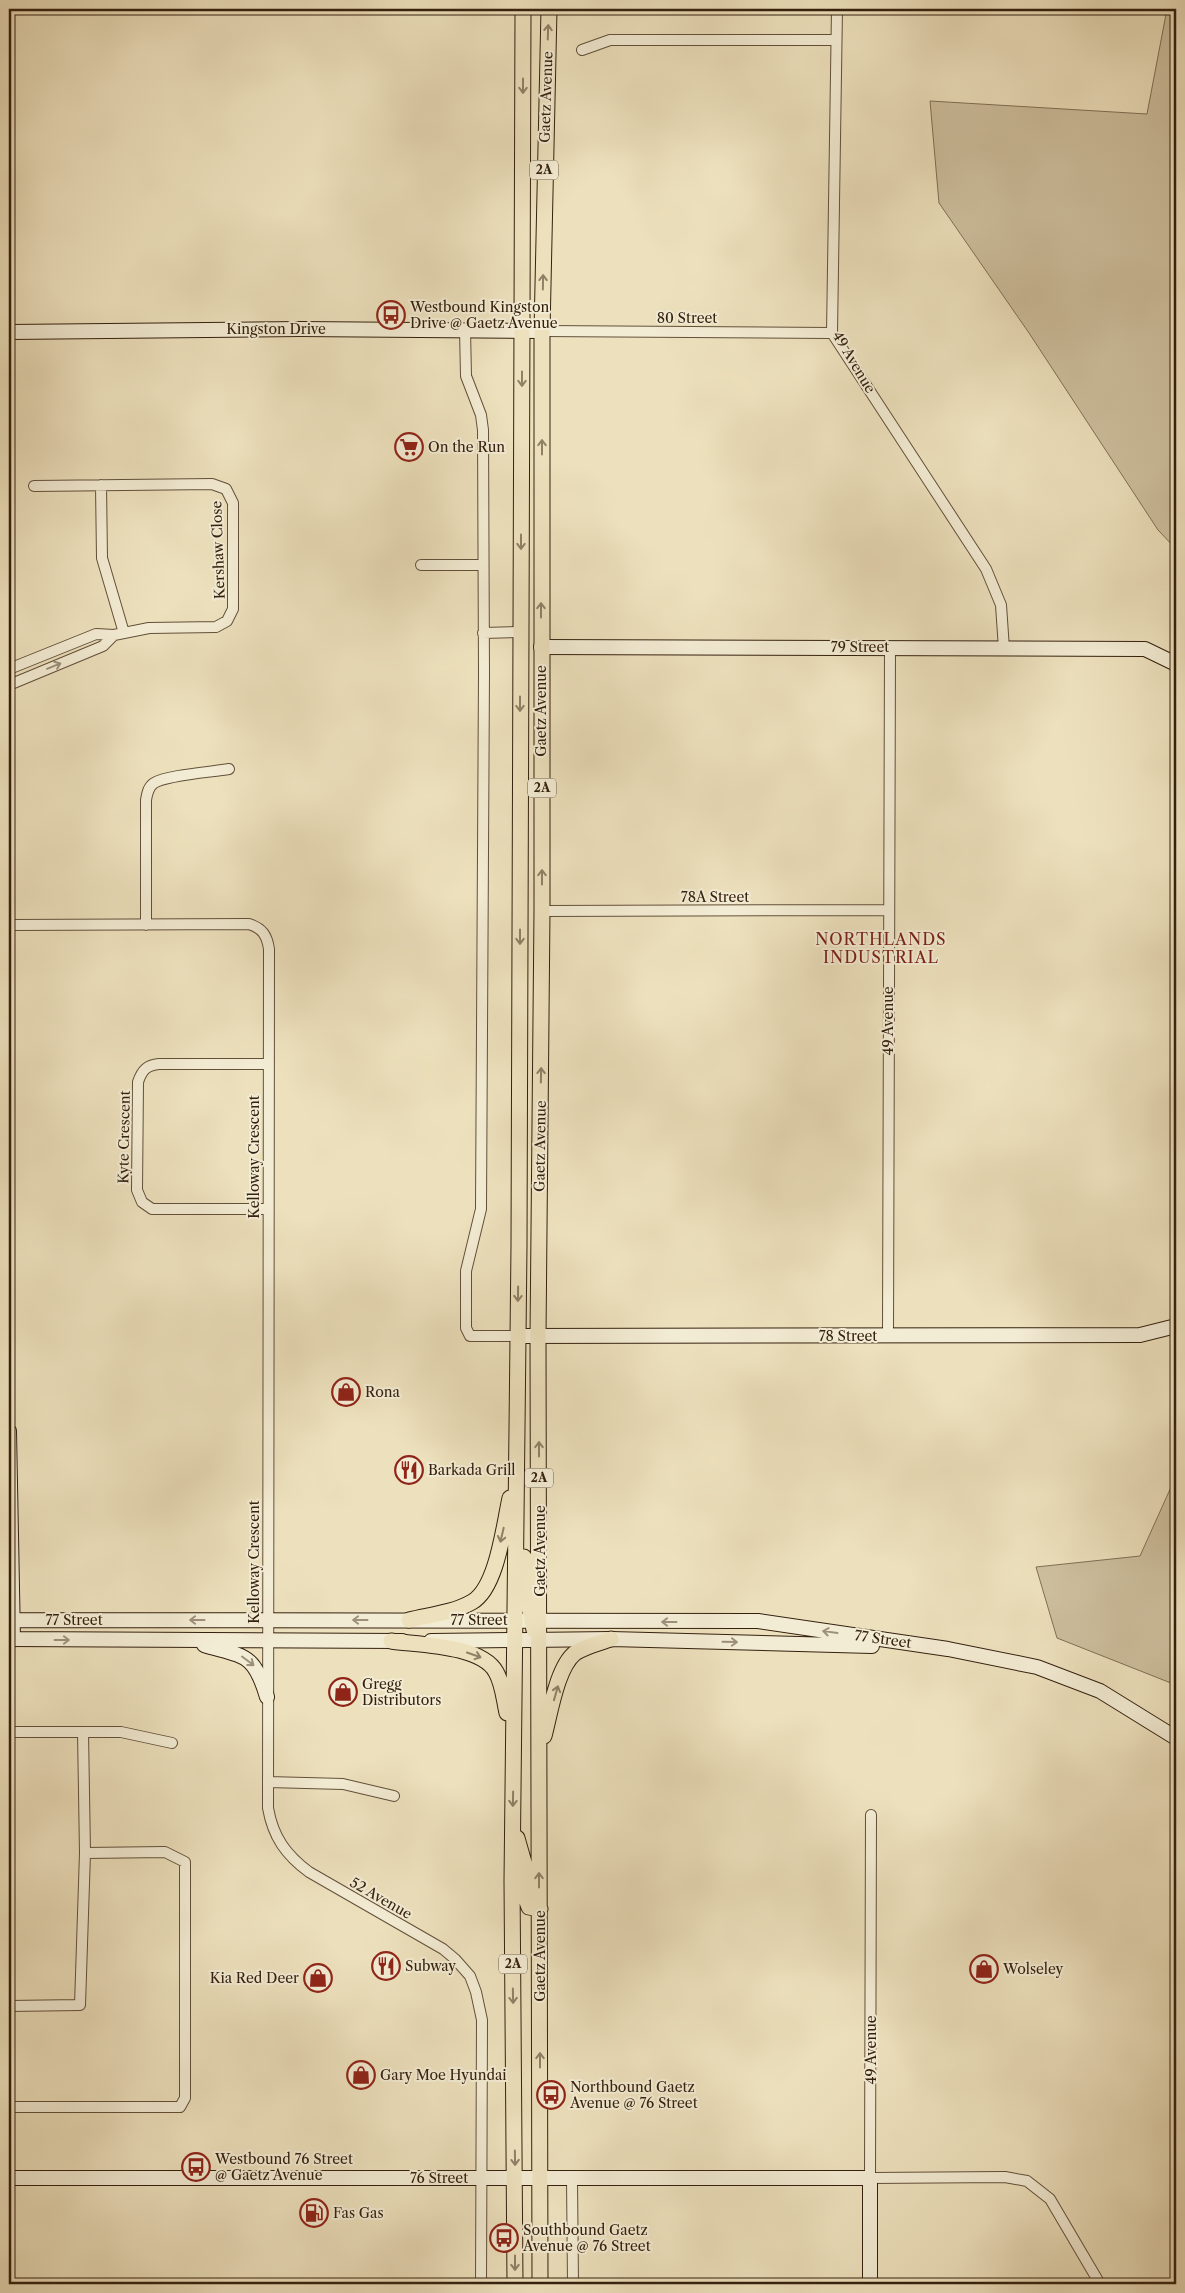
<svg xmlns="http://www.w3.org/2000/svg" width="1185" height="2293" font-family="'Libre Caslon Text',serif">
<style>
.green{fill:#cec09f;stroke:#817057}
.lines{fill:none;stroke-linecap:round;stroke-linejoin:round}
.street-casing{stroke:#62503a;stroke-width:12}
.secondary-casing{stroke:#34200f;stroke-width:16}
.primary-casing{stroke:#34200f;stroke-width:17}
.street{stroke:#f3ecd4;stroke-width:10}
.secondary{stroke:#f3ecd4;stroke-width:14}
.primary{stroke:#ede1bd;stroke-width:15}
.oneway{stroke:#908066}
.oneway2{stroke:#9d907b}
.labels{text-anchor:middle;stroke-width:4;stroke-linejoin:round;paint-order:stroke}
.shield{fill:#f3ecd4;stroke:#6d5d4a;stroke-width:1}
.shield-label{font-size:12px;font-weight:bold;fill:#34200f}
.street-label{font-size:14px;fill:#34200f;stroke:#f3ecd4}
.poi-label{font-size:14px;fill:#34200f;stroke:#f3ecd4;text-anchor:start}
.quarter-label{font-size:16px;letter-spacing:1px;fill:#7a1f14;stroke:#f3ecd4}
</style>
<rect width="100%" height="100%" fill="#ede1bd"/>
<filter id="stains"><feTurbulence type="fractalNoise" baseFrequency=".004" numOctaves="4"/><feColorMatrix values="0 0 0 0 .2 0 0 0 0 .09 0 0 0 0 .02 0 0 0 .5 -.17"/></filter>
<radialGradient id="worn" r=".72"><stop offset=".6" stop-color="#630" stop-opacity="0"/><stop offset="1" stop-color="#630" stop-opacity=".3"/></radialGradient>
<path class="green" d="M1167,9H1176V549L1158,530L1029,333L939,203L930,101L1147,114Z
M1176,1476V1685L1057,1638L1036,1567L1140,1556Z"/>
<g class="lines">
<defs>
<path id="street" d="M837,9L832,333L986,569L1001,605L1004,649
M582,50L610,40H835
M465,330L466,376L481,415L483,430L484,673L481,1209L466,1271V1328L470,1336H518
M542,331L832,333
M101,485L102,558L124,633
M421,565H483
M483,633L521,632
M9,669L96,634L114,635L149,628L216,627L227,621L233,609V503L226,489L212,484L34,486
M9,685L103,646L114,635
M542,911L888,910
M9,925L249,924C262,928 267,935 269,949L268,1808C273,1837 286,1855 309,1872L443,1949L455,1959L470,1976L476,1992L482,2020L481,2284
M146,925V800C147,794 148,787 154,783C167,775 212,772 229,769
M268,1209H152L142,1202L137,1190L138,1082C142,1070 147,1065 159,1064H268
M888,1336L890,647
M9,1732H121L172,1743
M268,1782L343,1784L394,1796
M871,1815L870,2178L1005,2177L1027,2181L1050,2199L1100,2284
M9,2006L80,2005L85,1853L83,1732
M9,2107H180L185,2098V1862L165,1852L85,1853
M572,2179L573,2284"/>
<path id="secondary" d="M9,332L300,329L542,331
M541,647L1145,649L1176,664
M518,1336L1140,1335L1176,1326
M9,1431L13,1640
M9,1620L758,1621L948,1649L1037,1667L1100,1691L1176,1738
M9,1639L402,1641
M431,1641L611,1639L872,1646
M204,1645C245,1657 254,1653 267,1697
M9,2178H870V2284"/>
<path id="primary" d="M524,1557L526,1590L534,1630
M409,1620C429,1615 453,1613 472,1602C497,1588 504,1525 510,1498
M391,1641C420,1645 481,1645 496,1672C503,1684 504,1700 507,1713
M544,1736C550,1714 557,1667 575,1653C586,1646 599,1643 611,1639
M517,1838L525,1866L526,1899L529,1907L540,1909
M515,2284L512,1881L519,1246L523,9
M540,2284L538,1336L542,911V331L549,9"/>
</defs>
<use href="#street" class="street-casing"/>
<use href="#secondary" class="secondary-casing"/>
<use href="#primary" class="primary-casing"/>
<use href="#street" class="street"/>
<use href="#secondary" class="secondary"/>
<use href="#primary" class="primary"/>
</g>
<defs><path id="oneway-shaft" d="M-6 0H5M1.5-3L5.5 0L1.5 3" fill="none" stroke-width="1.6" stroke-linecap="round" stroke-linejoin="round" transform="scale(1.25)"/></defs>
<g class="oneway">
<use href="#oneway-shaft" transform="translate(548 32) rotate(-88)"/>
<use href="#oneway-shaft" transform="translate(523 86) rotate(90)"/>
<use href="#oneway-shaft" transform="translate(543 282) rotate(-89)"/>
<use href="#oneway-shaft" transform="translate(522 379) rotate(90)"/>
<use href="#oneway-shaft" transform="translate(542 447) rotate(-90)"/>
<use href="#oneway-shaft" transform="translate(521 542) rotate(90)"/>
<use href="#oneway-shaft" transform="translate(541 610) rotate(-90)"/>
<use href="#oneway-shaft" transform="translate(520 704) rotate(90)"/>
<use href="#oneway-shaft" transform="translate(542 877) rotate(-90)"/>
<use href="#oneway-shaft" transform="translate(520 937) rotate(90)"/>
<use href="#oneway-shaft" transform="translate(541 1075) rotate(-89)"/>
<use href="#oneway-shaft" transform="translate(518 1294) rotate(91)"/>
<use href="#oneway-shaft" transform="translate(539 1449) rotate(-90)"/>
<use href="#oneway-shaft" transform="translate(502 1535) rotate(103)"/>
<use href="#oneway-shaft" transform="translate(474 1655) rotate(19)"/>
<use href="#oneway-shaft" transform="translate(556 1693) rotate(-74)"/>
<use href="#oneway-shaft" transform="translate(513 1799) rotate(91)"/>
<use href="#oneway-shaft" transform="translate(539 1880) rotate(-90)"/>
<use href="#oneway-shaft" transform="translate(513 1996) rotate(89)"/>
<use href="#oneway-shaft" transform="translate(540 2060) rotate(-90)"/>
<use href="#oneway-shaft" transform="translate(515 2158) rotate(89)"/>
<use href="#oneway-shaft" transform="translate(515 2263) rotate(90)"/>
</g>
<g class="oneway2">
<use href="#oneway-shaft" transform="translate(54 666) rotate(-22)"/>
<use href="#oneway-shaft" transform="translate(197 1620) rotate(180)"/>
<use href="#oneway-shaft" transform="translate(360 1620) rotate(-180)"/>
<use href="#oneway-shaft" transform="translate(669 1622) rotate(180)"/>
<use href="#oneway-shaft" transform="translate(830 1632) rotate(-172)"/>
<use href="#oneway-shaft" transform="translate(62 1640)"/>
<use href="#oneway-shaft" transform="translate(730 1642) rotate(1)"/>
<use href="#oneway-shaft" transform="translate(248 1661) rotate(37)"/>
</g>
<defs>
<symbol id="bus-ring" viewBox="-11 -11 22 22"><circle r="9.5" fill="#f3ecd4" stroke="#8f2418" stroke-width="1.5"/><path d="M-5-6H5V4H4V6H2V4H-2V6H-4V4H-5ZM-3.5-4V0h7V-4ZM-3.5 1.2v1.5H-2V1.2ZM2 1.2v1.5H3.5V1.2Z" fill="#8f2418"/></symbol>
<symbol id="supermarket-ring" viewBox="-11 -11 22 22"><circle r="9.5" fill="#f3ecd4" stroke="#8f2418" stroke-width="1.5"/><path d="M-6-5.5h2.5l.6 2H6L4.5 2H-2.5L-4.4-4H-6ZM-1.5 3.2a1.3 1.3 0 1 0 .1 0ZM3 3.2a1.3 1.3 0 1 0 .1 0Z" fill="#8f2418"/></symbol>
<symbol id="shop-ring" viewBox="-11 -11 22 22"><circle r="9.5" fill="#f3ecd4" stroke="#8f2418" stroke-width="1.5"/><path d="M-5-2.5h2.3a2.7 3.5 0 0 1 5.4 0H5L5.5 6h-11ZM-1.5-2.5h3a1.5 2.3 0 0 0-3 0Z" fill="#8f2418"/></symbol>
<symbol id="restaurant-ring" viewBox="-11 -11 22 22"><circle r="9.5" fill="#f3ecd4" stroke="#8f2418" stroke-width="1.5"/><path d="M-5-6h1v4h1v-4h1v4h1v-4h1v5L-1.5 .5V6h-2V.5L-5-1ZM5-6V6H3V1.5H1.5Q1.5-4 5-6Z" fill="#8f2418"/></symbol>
<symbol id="fuel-ring" viewBox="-11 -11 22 22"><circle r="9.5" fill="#f3ecd4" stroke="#8f2418" stroke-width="1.5"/><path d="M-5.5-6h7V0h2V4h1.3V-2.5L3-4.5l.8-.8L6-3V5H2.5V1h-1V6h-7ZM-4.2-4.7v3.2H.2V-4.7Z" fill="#8f2418"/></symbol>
</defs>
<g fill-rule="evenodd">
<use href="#bus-ring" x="375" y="299" width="32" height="32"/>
<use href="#supermarket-ring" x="393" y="431" width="32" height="32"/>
<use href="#shop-ring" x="330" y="1376" width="32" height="32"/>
<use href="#restaurant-ring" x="393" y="1454" width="32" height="32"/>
<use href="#shop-ring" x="327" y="1676" width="32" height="32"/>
<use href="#restaurant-ring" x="370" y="1950" width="32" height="32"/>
<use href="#shop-ring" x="968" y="1953" width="32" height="32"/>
<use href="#shop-ring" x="302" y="1962" width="32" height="32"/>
<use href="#shop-ring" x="345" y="2059" width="32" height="32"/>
<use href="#bus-ring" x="535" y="2079" width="32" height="32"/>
<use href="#bus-ring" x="180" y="2151" width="32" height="32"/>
<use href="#fuel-ring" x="298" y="2197" width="32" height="32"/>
<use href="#bus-ring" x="488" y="2222" width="32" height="32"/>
</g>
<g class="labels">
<g class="shield">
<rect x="530" y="160.5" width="28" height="19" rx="4"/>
<rect x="528" y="778.5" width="28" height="19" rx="4"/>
<rect x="525" y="1468.5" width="28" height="19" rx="4"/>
<rect x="499" y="1954.5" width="28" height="19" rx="4"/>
</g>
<g class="shield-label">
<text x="544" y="174">2A</text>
<text x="542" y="792">2A</text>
<text x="539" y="1482">2A</text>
<text x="513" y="1968">2A</text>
</g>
<g class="street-label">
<text transform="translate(546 97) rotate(-88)" y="5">Gaetz Avenue</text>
<text x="687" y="323">80 Street</text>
<text x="276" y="334">Kingston Drive</text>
<text transform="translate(854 362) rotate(59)" y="5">49 Avenue</text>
<text transform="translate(218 550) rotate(-92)" y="5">Kershaw Close</text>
<text x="860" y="652">79 Street</text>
<text transform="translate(541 711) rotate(-90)" y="5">Gaetz Avenue</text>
<text x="715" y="902">78A Street</text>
<text transform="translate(888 1021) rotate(-90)" y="5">49 Avenue</text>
<text transform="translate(124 1137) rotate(-89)" y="5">Kyte Crescent</text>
<text transform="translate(540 1146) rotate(-89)" y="5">Gaetz Avenue</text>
<text transform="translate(254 1157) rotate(-90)" y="5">Kelloway Crescent</text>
<text x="848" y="1341">78 Street</text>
<text transform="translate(540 1551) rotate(-90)" y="5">Gaetz Avenue</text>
<text transform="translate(254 1562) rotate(-90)" y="5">Kelloway Crescent</text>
<text x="74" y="1625">77 Street</text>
<text x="479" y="1625">77 Street</text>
<text transform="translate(883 1639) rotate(8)" y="5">77 Street</text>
<text transform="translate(381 1898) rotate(30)" y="5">52 Avenue</text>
<text transform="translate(540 1956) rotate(-90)" y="5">Gaetz Avenue</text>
<text transform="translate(871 2050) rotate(-90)" y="5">49 Avenue</text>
<text x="439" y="2183">76 Street</text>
</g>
<g class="poi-label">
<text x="410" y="312">Westbound Kingston<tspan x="410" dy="16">Drive @ Gaetz Avenue</tspan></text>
<text x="428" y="452">On the Run</text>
<text x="365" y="1397">Rona</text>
<text x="428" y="1475">Barkada Grill</text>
<text x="362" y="1689">Gregg<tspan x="362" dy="16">Distributors</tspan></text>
<text x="405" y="1971">Subway</text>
<text x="1003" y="1974">Wolseley</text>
<text x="299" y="1983" text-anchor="end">Kia Red Deer</text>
<text x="380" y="2080">Gary Moe Hyundai</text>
<text x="570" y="2092">Northbound Gaetz<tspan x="570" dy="16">Avenue @ 76 Street</tspan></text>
<text x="215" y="2164">Westbound 76 Street<tspan x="215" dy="16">@ Gaetz Avenue</tspan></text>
<text x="333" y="2218">Fas Gas</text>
<text x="523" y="2235">Southbound Gaetz<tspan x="523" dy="16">Avenue @ 76 Street</tspan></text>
</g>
<g class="quarter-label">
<text x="881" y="945">NORTHLANDS<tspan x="881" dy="18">INDUSTRIAL</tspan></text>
</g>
</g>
<rect width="1185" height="2293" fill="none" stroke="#ede1bd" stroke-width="30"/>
<rect x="10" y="10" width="1165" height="2273" fill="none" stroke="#34200f" stroke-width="2.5"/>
<rect x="15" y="15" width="1155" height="2263" fill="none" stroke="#34200f"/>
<rect width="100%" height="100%" filter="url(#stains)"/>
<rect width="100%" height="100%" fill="url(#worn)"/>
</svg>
